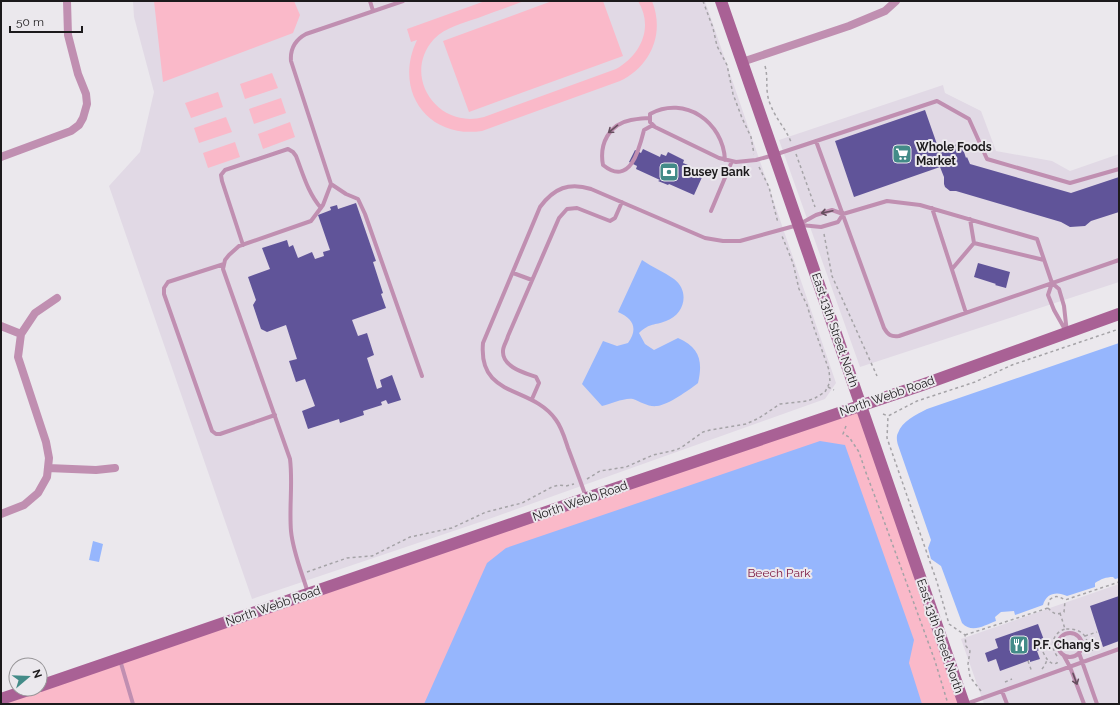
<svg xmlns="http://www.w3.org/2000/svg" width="1120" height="705" font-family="Raleway,sans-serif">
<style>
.built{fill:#e1d9e5}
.green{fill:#fab9c9}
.water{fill:#96b6fd}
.building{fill:#605499}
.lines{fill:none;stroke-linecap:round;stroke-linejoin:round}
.path{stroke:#a5a3a7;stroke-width:1.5;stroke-dasharray:3 3;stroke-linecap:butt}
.lane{stroke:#c08fb1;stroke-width:4}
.street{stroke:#c08fb1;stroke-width:8}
.secondary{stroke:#a96195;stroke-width:12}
.oneway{stroke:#664f5f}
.labels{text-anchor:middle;stroke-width:4;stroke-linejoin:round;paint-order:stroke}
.poi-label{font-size:12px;font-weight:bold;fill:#1c1a1c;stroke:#ebe8ed;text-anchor:start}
.street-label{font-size:12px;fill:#1c1a1c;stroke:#ebe8ed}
.park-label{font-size:12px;fill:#7c1740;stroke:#ebe8ed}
</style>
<rect width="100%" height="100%" fill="#ebe8ed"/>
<path class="built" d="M133,1H705L836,383L825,399L486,520L252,599L109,186L140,152L154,92L134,17Z
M943,85L945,93L981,111L996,151L1052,161L1070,171L1119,154V282L860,367L779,140Z
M1119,584V704H984L961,639Z"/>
<path class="green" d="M154,1H294L300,15L293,33L163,82Z
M485,1H524C509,7 493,12 478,18C463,23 446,27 434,39C401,75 437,130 484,117L616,69C641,55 654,27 638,1H652C665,33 651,66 620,81L482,131C427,139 393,90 417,40L411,42L407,29Z
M552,1H603L623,56L469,112L443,41Z
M272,73L278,88L245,99L240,84Z
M218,92L223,107L191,118L185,103Z
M281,98L286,113L254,124L249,109Z
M226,117L232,132L199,143L194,128Z
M290,122L295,137L263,149L258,134Z
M235,142L240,157L208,168L203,153Z
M861,405L964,704H1L36,689Z"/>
<path class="water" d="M642,260C652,267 664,272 674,279C690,291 685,314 666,321C654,326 651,322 639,333L645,344L654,350L678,338C700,348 703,361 698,383C689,390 668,405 657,406C648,407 641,402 633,399C626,397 610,404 602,406L582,384L603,341L617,346L628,343C638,329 634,319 618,312Z
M1119,343V578L1115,579L1113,577C1106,577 1101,579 1095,583V587L1067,596C1057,591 1046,593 1043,605L1015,615L1014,611L1001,612L995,617L996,621C985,625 972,634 962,623L941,566L931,559L928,548L931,540L898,445C897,442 896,436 898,433C902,421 916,415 927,409Z
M820,441L845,445L914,640L909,663L922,704H424L487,563L506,548Z
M93,541L103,544L99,562L89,560Z"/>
<path class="building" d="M925,110L939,150L961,143L966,158L967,157L970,164L1071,193L1119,177V212L1091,221L1085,226L1070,227L1061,222L956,191H950L945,187L944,184V177L940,167L854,197L835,141Z
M643,149L660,157L661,154L666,156L668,152L684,160L683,163L688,165L686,168L703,175L694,195L669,184L668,185L658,181L660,180L636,169L637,166L629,162L635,150L641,153Z
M356,203L376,261L373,262L383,293L381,294L386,308L352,320L358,336L367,333L374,355L367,358L377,389L382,387L380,380L392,375L401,400L388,404L386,400L381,402L382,405L363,411L364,415L340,423L339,419L308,429L302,411L315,406L305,379L296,382L289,361L297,359L286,325L267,332L261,329L253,305L256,300L248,277L270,269L262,248L287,240L289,247L293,245L298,258L312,252L315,259L324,256L323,252L330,250L318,215L331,210L330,207L337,205L338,209Z
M978,263L1010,272L1006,288L995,285L996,284L974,277Z
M1119,596V641L1103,647L1090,606Z
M1038,624L1044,640L1040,642L1042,649L1037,651L1040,659L1030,662V660L1000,671L996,659L988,662L985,653L998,648L995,639Z"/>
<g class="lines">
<path class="path" d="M703,1L713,28L717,46L727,65L733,94L742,118L751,137L754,154
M765,66C769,80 764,91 771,106C776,119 786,129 791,142
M796,154L815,207
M759,167L769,187L778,223
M824,234L832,276L877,376
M828,387L834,390
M883,414L888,416
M846,426L843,434L849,437L859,452L865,470L880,510L935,661L948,704
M587,479L600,471L626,467L653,455L676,450L682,447L703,432L710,430L746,424L759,418L780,404L807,401L815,398L825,392L830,382L829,370L813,325L807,305L799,289L793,263L782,236
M307,572L347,558L372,556L410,537L452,528L486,512L522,503L552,487L559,485L566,486L574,484
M1048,608C1053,613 1056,616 1064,612L1065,601
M1060,613L1065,629C1079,628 1091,635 1086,651L1093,650
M965,635L1048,608L1049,600C1056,595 1058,596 1065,600L1119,582
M1085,636L1097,632
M1043,652C1046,658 1048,662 1054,664L1057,663L1058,659
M1057,656C1049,645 1053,633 1065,629
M1028,661L1032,672
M1042,669L1045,665L1047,660
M1005,682L1012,679
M981,691L970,677L968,664L970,651L966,646L965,635L949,624L937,582L887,438L888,416L917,401L975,382L1012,365L1119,329"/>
<path class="lane" d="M370,1L373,11
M649,118C643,118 637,119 631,120C609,124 599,144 603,165C630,187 639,150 644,130L653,125
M816,141L884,328C888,335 891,337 899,336L1119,260
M725,160C723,122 685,95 650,114V122L655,127L719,158L736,162L756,160L774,155L937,101L969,119L987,159L1070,183L1119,169
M331,184L346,194L358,199L365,214L422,376
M932,208L966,313
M711,211L732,161
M843,214L887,201L920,205L1037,239L1052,283
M970,219L974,243L1044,260
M243,245L222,181L221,175L225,170L288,149L293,152L296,156C303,174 308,193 321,208
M224,264L168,282L164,288V294L212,431L216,434H220L275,415
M952,269L974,243
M513,273L532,280
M1052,283L1059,289L1064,306L1067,333L1054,310L1048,295Z
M532,399L539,383L536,377C525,373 502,367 503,351C503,346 507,341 508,336L559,218L567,209L577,208L610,221L615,218L622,202
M586,497C580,480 574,464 568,448C565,439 562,428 556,420C532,385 478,399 483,343L540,207C554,188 569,182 591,189L705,238L723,241H740L798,225L816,215L832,210L843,214L838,222L821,227L801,225
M308,593C302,573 293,552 291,531C289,507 293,483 290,459L223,269L225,260L229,255L239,246L311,221L323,205L331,184L291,61C290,49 295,40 306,34L403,1
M1058 645a12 12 0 1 1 24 0a12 12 0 1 1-24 0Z
M1079,653L1097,704
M1064,656L1070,667L1084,704
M120,660L133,704
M1002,691L1007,704
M966,704L1119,649"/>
<path class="street" d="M742,62L849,26L885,11L896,1
M1,157L71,131L79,125L83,118L87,104L86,94L78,74L68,35L67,1
M1,326L21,334
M48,468L96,470L115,468
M1,514L24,505L38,493L47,477L49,458L46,442L18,357L21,334L35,313L57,298"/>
<path class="secondary" d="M721,1L964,704
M40,686L587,498L922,385L1119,314
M1,699L31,689"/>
</g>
<defs><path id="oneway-shaft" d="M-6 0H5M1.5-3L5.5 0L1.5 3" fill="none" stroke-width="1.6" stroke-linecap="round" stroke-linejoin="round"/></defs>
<g class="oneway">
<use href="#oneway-shaft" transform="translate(613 129) rotate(141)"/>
<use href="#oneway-shaft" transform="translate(827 212) rotate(168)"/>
<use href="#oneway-shaft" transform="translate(1075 679) rotate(70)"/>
</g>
<defs>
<symbol id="supermarket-square" viewBox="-11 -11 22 22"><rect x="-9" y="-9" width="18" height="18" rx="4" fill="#438b88" stroke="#ebe8ed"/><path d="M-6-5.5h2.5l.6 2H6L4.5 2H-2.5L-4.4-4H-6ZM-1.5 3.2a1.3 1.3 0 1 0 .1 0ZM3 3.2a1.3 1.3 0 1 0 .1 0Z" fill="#fff"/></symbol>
<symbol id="bank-square" viewBox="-11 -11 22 22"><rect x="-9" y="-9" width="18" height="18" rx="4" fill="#438b88" stroke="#ebe8ed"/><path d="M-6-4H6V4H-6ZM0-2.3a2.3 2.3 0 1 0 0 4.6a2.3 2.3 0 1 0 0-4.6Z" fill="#fff"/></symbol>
<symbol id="restaurant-square" viewBox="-11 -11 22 22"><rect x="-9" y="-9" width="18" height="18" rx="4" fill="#438b88" stroke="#ebe8ed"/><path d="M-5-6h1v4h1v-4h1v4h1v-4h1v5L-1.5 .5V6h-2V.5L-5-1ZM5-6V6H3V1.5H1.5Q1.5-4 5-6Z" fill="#fff"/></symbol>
</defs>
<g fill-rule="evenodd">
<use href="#supermarket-square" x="891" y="143" width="22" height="22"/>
<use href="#bank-square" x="658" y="161" width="22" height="22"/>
<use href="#restaurant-square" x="1008" y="634" width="22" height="22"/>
</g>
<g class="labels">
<g class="poi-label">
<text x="916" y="151">Whole Foods<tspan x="916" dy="14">Market</tspan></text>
<text x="683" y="176">Busey Bank</text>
<text x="1033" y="649">P.F. Chang's</text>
</g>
<g class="street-label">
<text transform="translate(835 330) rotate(71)" y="4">East 13th Street North</text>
<text transform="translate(887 396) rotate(-19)" y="4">North Webb Road</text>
<text transform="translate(580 501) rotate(-19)" y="4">North Webb Road</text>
<text transform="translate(273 606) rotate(-19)" y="4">North Webb Road</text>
<text transform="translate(940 636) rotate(71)" y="4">East 13th Street North</text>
</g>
<g class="park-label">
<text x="779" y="577">Beech Park</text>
</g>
</g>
<rect width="1120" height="705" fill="none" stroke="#1c1a1c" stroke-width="4"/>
<g transform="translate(28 677) rotate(71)"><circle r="19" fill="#ebe8ed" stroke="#989699"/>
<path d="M0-3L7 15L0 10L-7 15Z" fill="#438b88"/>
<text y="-6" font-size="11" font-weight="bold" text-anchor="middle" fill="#1c1a1c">N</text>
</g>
<path d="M10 26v6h72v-6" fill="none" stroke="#1c1a1c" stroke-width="2"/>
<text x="16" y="26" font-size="12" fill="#1c1a1c" stroke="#ebe8ed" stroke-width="3" paint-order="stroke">50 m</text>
</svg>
